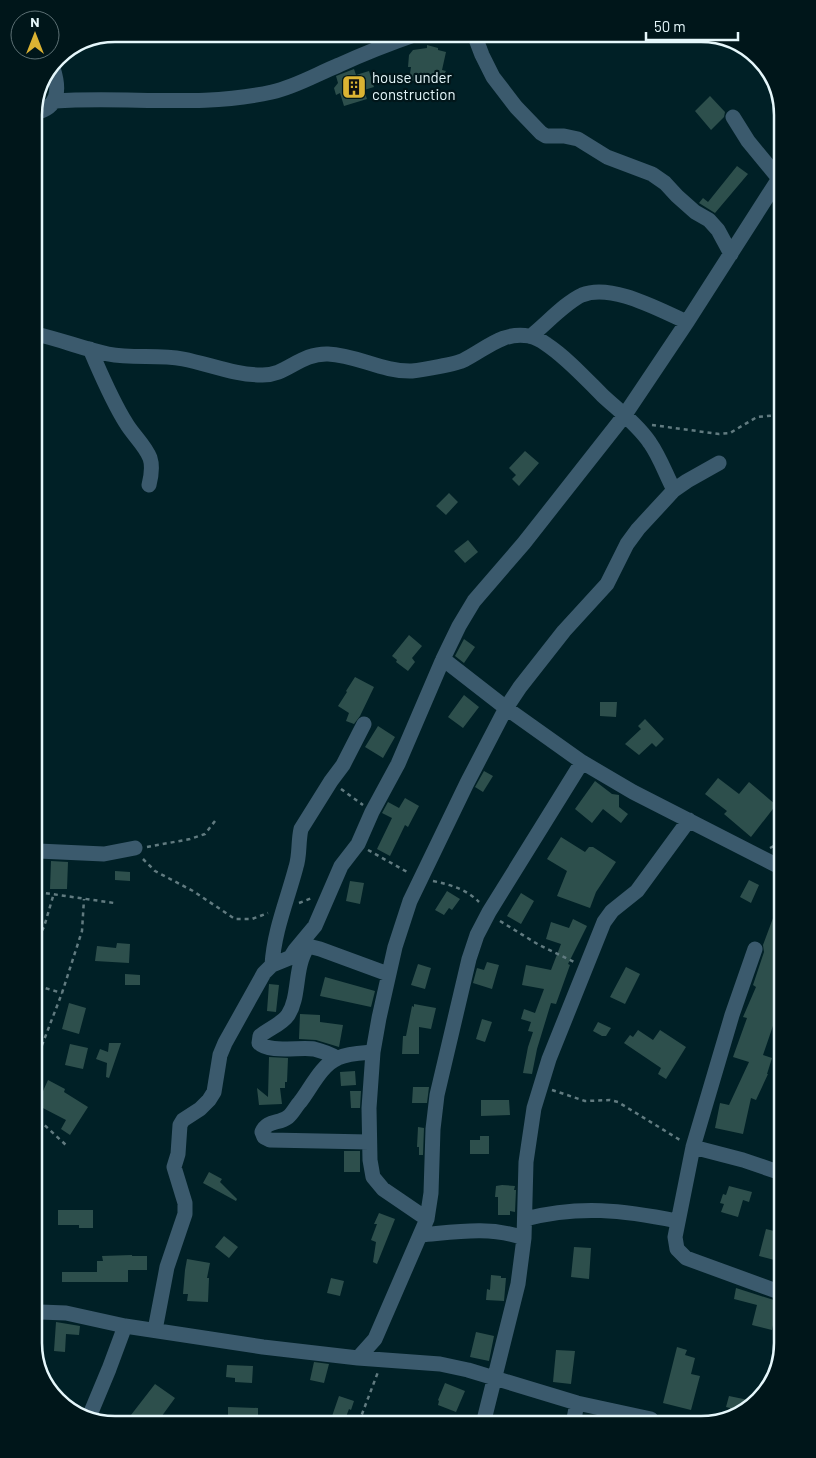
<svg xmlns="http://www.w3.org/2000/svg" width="816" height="1458" font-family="Barlow,sans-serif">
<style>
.building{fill:#2d4f4c}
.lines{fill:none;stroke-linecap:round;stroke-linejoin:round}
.path{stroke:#617b80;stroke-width:2.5;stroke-dasharray:4 4;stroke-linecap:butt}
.minor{stroke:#3b5a6d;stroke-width:15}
.labels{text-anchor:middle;stroke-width:4.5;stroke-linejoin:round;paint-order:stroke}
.poi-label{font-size:15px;fill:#e5f7fb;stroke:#00161a;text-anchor:start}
.rim{fill:none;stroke:#e5f7fb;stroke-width:2.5}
</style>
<rect width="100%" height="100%" fill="#002026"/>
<path class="building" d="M427,45L438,48V50L446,52L442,70L446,71L438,84L409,80L411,67H408L409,55L413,50L427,48Z
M354,69L356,75L369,71L374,87L364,90L367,99L344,106L340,93L336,95L334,88L338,83L336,76Z
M710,96L725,112L724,117L711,130L695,111Z
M737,166L748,174L715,213L699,203L703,198L708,202Z
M525,451L539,463L519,486L512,479L516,475L509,468Z
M449,493L458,502L446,515L436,506Z
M468,540L478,552L465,563L454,551Z
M409,635L422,646L412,658L415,662L408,671L396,662L397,660L392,656Z
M464,639L475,647L464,663L455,656Z
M355,677L374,687L360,716L354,724L346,721L349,713L338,706L347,692L346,691Z
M464,695L479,707L463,728L448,717Z
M600,702H617L616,717L600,716Z
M645,719L664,739L656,747L652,743L639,755L625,744L641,729L638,726Z
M378,726L395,737L383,758L365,747Z
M484,771L493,776L483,792L475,787Z
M718,778L739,794L749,782L776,805L751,837L724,814L727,811L705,794Z
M595,781L612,794L619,795V807L628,814L621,823L603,809L592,823L575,809Z
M405,798L419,806L408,827L405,825L390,856L377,849L392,818L382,813L388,802L399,808Z
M561,837L585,852L589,847H593L616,862L596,892L590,908L557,896L567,871L547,859Z
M51,861L68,862L67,889H50Z
M115,871L130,872V881L115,880Z
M749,880L759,885L751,903L740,897Z
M350,881L364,883L360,904L346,901Z
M447,891L460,899L452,910L449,908L444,915L435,910Z
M521,893L534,901L521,924L507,916Z
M779,902H780V1019L776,1017L763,1055L772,1058L767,1074H768L756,1100L751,1098L743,1134L715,1128L720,1103L729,1105L749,1062L733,1057L747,1018L743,1017L756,987L753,985L764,952L763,945Z
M573,919L587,926L568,964L570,965L556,1004L551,1003L537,1049L532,1074L523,1073L528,1047L533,1032L528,1031L531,1022L521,1019L524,1009L535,1013L544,989L522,985L526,965L551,970L561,944L546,939L551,922L569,928Z
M117,943L130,944L129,963L95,961L97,946L116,948Z
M487,962L499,965L492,989L473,983L477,968L484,970Z
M418,964L431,968L425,989L411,985Z
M626,967L640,974L625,1004L610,997Z
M125,974L140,975V985H125Z
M325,977L375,991L371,1007L320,996Z
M269,984L279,985L276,1012L267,1011Z
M69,1003L86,1008L79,1034L62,1029Z
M414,1004L436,1008L431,1029L419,1027V1054H402L403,1036H406L412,1006L414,1007Z
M300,1014L320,1015V1022L343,1025L339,1047L316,1040L299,1039Z
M482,1019L492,1022L485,1042L476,1039Z
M598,1022L611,1028L606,1036H602L593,1031Z
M638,1030L653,1040L660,1030L686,1047L666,1079L658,1074L661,1068L624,1043L630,1035L633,1037Z
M109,1043H121L109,1078L106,1077L107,1063L96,1059L100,1049L108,1052Z
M70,1044L88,1048L83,1069L65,1065Z
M269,1057L288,1058L287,1082H285V1088H280L282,1104L259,1105L257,1088L268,1097Z
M355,1071L356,1085L341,1086L340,1072Z
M48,1080L65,1089L64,1092L88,1107L70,1135L61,1129L66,1120L39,1106V1100Z
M413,1087H429L427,1103H412Z
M350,1091H361L360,1108H351Z
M481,1100H509L510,1115L481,1116Z
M418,1127L424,1128L423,1155H419V1147H417Z
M480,1136H489V1154H470V1140H480Z
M344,1151H360V1172H344Z
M209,1172L222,1179L220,1182L237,1199L236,1201L203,1183Z
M502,1185L515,1186L514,1190H516L515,1212L510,1211V1215H498V1197H495L496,1186Z
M729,1186L752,1192L749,1202L743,1200L738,1217L721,1212L724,1204L720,1203L723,1194L726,1195Z
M58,1210H93V1228H79V1225H58Z
M379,1213L395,1219L377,1264L373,1262L376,1242L371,1240L377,1224H374Z
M766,1229L782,1233V1262L759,1256Z
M224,1236L238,1247L229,1258L215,1247Z
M574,1247L591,1248L589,1279L571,1277Z
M132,1255V1256H147V1270H128V1282H62V1272H97V1261H103L102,1256Z
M187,1259L210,1263L207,1278H209L208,1302L187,1301L188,1294H183L185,1270Z
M491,1275L501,1276V1278H506L504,1301L486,1300L487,1289L490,1290Z
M331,1278L344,1281L340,1296L327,1293Z
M736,1288L780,1302L778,1312L776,1311L772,1330L752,1325L757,1305L734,1299Z
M56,1322L80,1326L79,1335L66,1334L65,1352L54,1351Z
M476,1332L494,1336L489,1361L470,1357Z
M677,1347L687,1350L685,1355L695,1358L691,1374L700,1376L691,1410L663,1403Z
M556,1350L575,1351L571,1384L553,1382Z
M314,1362L329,1364L324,1383L310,1380Z
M227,1365L253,1366L252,1383L235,1382V1378L226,1377Z
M445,1383L465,1391L456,1412L438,1405L439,1401L438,1400Z
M155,1384L175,1398L156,1424H124Z
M339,1396L354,1401L351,1410L349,1409L344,1422H330Z
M729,1396L753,1401L732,1418H728L730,1408L726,1407Z
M228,1407L258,1408V1416H245V1423H231V1416H228Z"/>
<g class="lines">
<path class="path" d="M652,425L719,434L730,433L757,417L778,415
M341,789L363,805
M147,847L190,839L205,834L215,821
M770,848L780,843
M368,850L409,873
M143,859L155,871L193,891L235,919H252L268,913
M433,881C451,885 466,889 479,902
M38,892L114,903
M40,892L41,863
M299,903L312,898
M500,921L539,945L574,962
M38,938L44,927L54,893
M38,986L62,993
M39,1053L62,993L82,931L84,899
M552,1090L585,1101L610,1100L618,1102L680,1140
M39,1120L67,1146
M60,1398L80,1408
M359,1422L378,1372"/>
<path class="minor" d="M474,34L482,55L493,77L516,107L541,133L546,136H564L578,139L607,157L652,174L665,183L677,196L695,212L709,220L718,230L731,254
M55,101C127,96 201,108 272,92C295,87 317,74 339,65C365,53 391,43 417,34
M34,113C59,108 60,90 53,68
M733,117L748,141L776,175
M35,334C60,339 83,349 108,354C133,359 158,354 183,359C209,364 235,375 261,375C287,376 299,353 328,354C357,355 382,372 412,371C421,370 457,364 464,360C486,349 503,331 529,336C535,337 542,341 546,344C567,358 585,378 602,395C618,410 638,425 650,443C660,457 666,475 674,490
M531,336C545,325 566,302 582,295C612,283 659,310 687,322
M90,349C101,374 111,399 126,423C133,435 145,445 150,458C153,467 151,477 149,485
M443,659L506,708L582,762L633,792L780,867
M38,851L104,854L135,848
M755,949L732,1015L693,1147L675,1237L677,1249L686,1258L782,1293
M290,958L295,950L315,926L341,866L358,844L372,812L398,764L443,659L459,626L474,601L524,543L624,416L687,322L776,183
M272,965C274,931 287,901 296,867C300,855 298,842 301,829L331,781L343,765L364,724
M337,1058C330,1054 322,1051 314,1049C300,1047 268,1053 259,1043L260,1036C268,1029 282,1024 288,1015C300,997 294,968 307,948L312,947L320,949L388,974
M369,1142L270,1140L264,1137L262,1132C267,1120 279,1124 288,1117C293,1113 296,1106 300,1102C311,1088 321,1065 338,1058C349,1053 361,1053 373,1052
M693,1147L743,1160L781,1173
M427,1219L383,1189L373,1177L370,1160L369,1108L373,1052L379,1018L395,947L410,901L467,783L506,708L520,687L564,631L607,584L627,544L638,529L674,490L687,481L719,463
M525,1219C579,1205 623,1210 677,1221
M421,1235C456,1232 490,1226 524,1238
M40,1312L66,1313L125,1326L263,1347L358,1358L375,1339L427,1219L431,1193L433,1129L437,1095L469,959L477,935L489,912L582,762
M155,1330L167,1267L185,1214V1203L174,1167L178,1154L180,1125L183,1120L200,1109L209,1100L214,1092L220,1055L225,1043L264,973L272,965L299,954
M358,1358L440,1364L468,1370L577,1403L651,1419
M89,1417L109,1369L125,1326
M574,1419L577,1403
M484,1420L518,1284L524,1238L526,1162L534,1108L549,1059L604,922L612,911L637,891L689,820"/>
</g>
<defs>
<symbol id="building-square" viewBox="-11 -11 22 22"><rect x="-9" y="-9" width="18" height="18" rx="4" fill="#dbb333" stroke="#00161a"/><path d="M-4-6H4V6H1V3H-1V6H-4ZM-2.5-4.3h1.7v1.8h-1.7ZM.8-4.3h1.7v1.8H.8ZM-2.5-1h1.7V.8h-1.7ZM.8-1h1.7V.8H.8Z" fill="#111"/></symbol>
</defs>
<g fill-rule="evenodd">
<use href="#building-square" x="340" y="73" width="28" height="28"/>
</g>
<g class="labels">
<g class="poi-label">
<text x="372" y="83">house under<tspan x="372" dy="17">construction</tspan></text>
</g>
</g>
<path d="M0 0H816V1458H0ZM115 42H701A73 73 0 0 1 774 115V1343A73 73 0 0 1 701 1416H115A73 73 0 0 1 42 1343V115A73 73 0 0 1 115 42Z" fill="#00161a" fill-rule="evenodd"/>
<path class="rim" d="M115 42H701A73 73 0 0 1 774 115V1343A73 73 0 0 1 701 1416H115A73 73 0 0 1 42 1343V115A73 73 0 0 1 115 42Z"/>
<g transform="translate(35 35)"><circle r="24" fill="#00161a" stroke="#5c7074"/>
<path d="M0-4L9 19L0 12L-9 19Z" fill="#dbb333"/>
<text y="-8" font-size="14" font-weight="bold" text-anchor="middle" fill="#e5f7fb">N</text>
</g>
<path d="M646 32v8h92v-8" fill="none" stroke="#e5f7fb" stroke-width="2.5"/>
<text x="654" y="32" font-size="15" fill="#e5f7fb" stroke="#00161a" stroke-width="4" paint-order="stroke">50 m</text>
</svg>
